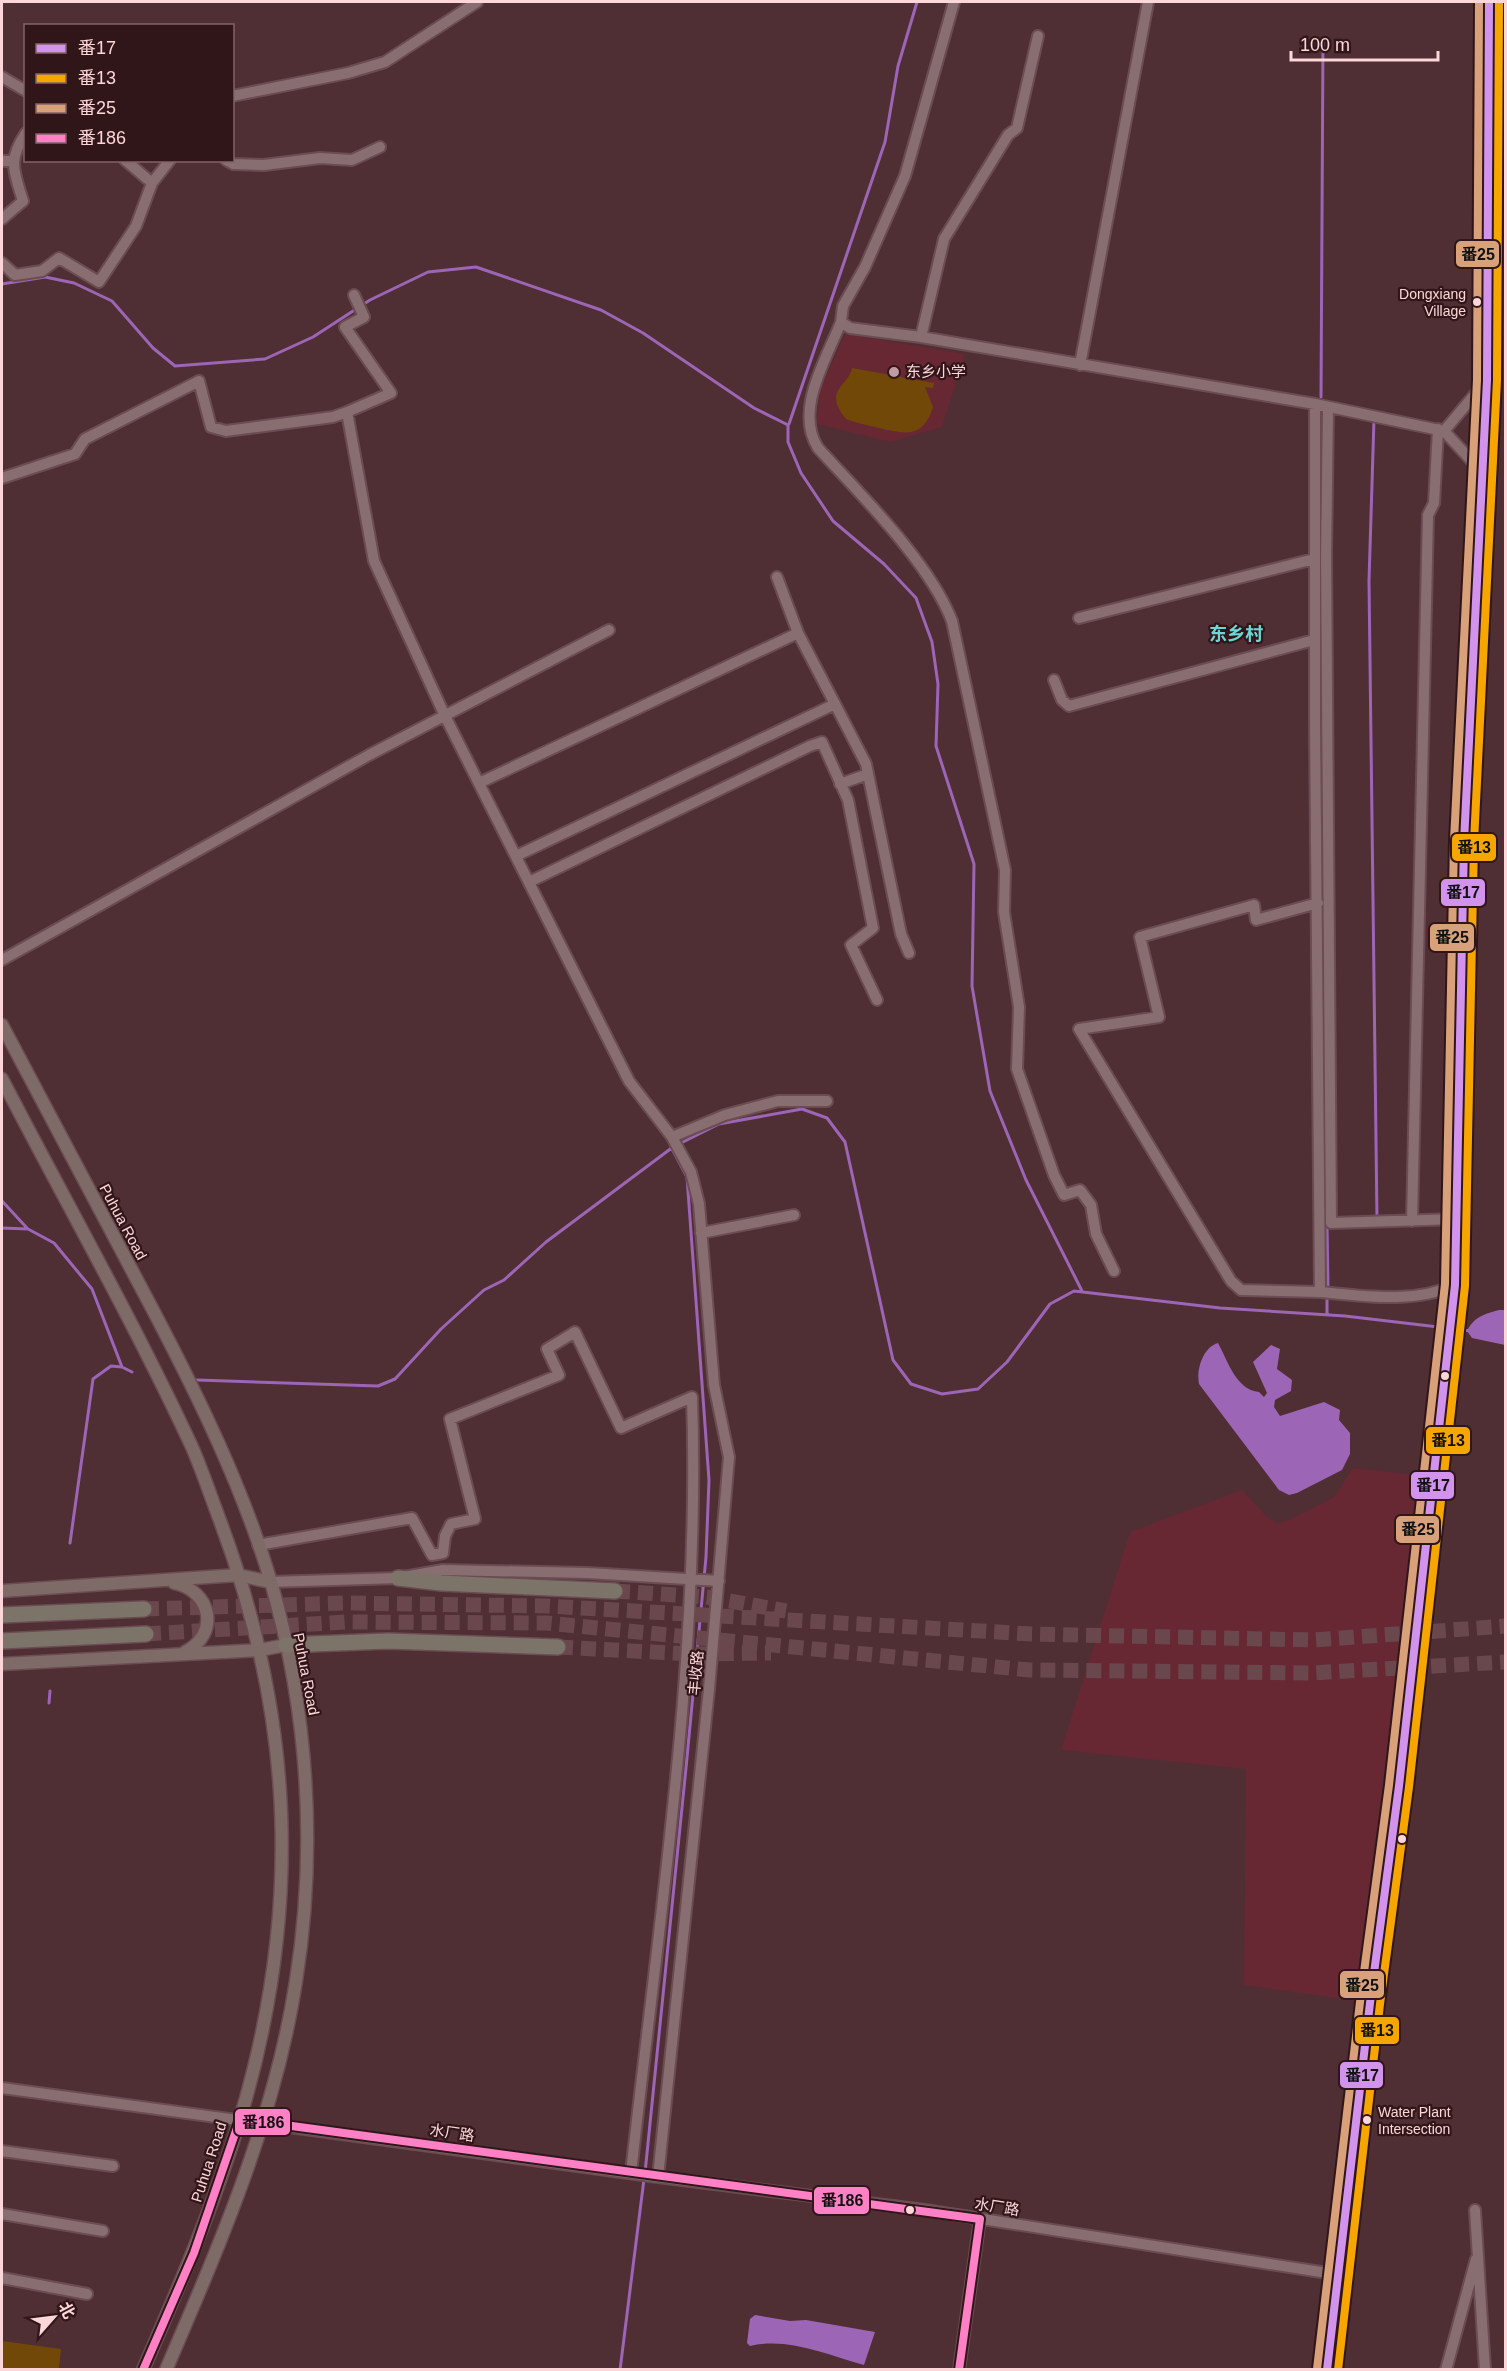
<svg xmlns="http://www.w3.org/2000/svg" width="1507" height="2371" font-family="Arial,'Noto Sans SC',sans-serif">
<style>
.built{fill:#682833}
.green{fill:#714808}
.water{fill:#9d65b6}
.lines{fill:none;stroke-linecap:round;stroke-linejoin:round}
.stream{stroke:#9d65b6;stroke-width:3}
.highway-tunnel{stroke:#69474d;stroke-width:15;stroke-dasharray:15 8;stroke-linecap:butt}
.minor-casing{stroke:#6a4c52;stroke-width:14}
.major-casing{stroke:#6a4c52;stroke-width:15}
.highway-casing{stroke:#6a4c52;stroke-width:18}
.minor{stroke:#886e71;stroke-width:10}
.major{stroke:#7e6b67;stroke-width:12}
.highway{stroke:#7d7469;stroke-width:15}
.bus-1-casing{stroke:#311619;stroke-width:12}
.bus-2-casing{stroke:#311619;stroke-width:12}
.bus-3-casing{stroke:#311619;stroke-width:12}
.bus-4-casing{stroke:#311619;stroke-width:12}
.bus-1{stroke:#d193ec;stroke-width:8}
.bus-2{stroke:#f7a600;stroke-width:8}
.bus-3{stroke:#d9a179;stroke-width:8}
.bus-4{stroke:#ff80c5;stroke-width:8}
.bus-dot{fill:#fdd6d9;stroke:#311619;stroke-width:2}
.poi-dot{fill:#c09b9f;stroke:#311619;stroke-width:2}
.labels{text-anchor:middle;stroke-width:4.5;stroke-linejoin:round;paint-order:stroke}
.bus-label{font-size:14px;fill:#fdd6d9;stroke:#311619;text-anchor:end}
.poi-label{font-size:15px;fill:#fdd6d9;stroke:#311619;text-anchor:start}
.street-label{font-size:15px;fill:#fdd6d9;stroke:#311619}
.quarter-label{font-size:18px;font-weight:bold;fill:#6cd8d5;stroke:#311619}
.line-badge{stroke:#311619;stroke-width:2}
.pale-badge-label{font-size:16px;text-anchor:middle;font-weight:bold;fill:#111}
</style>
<rect width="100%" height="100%" fill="#4f2e34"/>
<path class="built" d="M845,334L965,354L942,427L891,442L817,424L820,390Z
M1353,1468L1432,1477L1370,2003L1244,1985L1246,1769L1061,1750L1130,1532L1242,1490L1268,1518L1277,1523L1289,1520L1334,1497Z"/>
<path class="green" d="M852,368L934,383L933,388L925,387L933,407C923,439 905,434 879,428C868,425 856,423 846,419C822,390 849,386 852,368Z
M2,2341L61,2349L59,2369H2Z"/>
<path class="water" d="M1499,1310H1505V1345L1472,1338L1467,1331C1474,1317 1484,1314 1499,1310Z
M1218,1343C1228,1361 1236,1390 1259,1392L1264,1397L1267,1393L1253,1362L1271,1345L1280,1349L1277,1369L1292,1380L1291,1391L1275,1400L1274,1407L1280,1416L1324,1402L1340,1410L1339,1420L1350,1433V1454L1342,1470L1297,1493L1289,1495L1279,1490L1199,1384C1196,1370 1203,1347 1218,1343Z
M755,2315L790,2321L806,2320L875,2332L864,2365C827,2355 789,2337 750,2346L747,2343L750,2319Z"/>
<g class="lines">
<path class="stream" d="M2,284L45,277L74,283L112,301L153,348L175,366L265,359L313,337L370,300L428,272L476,267L601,310L643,333L754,408L788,425V442L801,473L833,521L884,564L916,598L932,642L938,684L936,746L974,864L972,986L990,1091L1026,1180L1082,1291
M1321,397L1323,39
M1321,415V503
M1374,419L1369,581L1377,1220
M789,424L885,142L898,66L917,2
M679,1144L719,1124L802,1109L827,1118L845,1142L893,1360L911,1384L942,1394L978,1389L1007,1362L1050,1304L1074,1291L1220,1308L1345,1316L1447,1328
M2,1201L27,1228
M1327,1223L1328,1288
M2,1228L28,1229L54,1243L92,1289L122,1367L132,1372
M1327,1315V1299
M1454,1329L1471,1331
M197,1380L378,1386L395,1379L441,1329L484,1290L504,1280L546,1242L673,1147
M70,1543L93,1379L111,1366L122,1367
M49,1703L50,1691
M645,2173L686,1768L706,1557L709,1480L687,1177L671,1147
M620,2370L644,2179"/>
<path class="highway-tunnel" d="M615,1591L707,1597L786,1611
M144,1609L346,1603L547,1606L1032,1634L1314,1640L1506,1626
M146,1634L345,1622L546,1623L1029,1670L1311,1673L1506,1662
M558,1647L691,1654L771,1653"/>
<defs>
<path id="minor" d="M954,2L905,176L865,267L843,306L841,322L850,328L921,337L1315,404L1444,431L1482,472
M2,77L26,91
M232,96L348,73L385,62L477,2
M125,160L152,183
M226,160L233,164L264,165L320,158L352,160L380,147
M2,161H14
M2,219L23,201C14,171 7,161 26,133
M2,263L15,275L42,271L59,258L99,282L136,226L152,183L170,160
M354,295L364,317L345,327L391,393L347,412L374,561L445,716L629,1081L672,1137L691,1172L699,1204L714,1385L729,1457L709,1689L658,2177
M841,322C826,360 794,410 818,448C861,495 930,563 952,621L1005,870L1004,912L1019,1007L1017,1069L1054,1175L1064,1195L1080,1190L1091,1205L1096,1234L1114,1271
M921,337L944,239L1008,135L1017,128L1038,36
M1080,365L1148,2
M1315,404V725L1320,1292C1364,1296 1414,1304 1455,1285
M1328,407L1326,556L1331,1223L1456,1219
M1444,431L1487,380
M2,478L75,454L85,439L199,381L211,427L226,431L333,417L347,412
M1079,618L1314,559
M1054,680L1062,700L1069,706L1314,640
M835,704L866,764L901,934L909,953
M479,783L798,633
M840,784L868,774
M516,856L835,704L798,633L777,577
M529,882L810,746L822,742L848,800L873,928L851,945L877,1000
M1318,903L1256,920L1254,905L1140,937L1159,1017L1079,1029L1231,1281L1241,1290L1320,1292
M2,960L369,755L609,630
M672,1137L725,1115L778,1101H827
M1412,1221L1428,515L1434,503L1438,429
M701,1233L794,1215
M258,1545L412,1518L432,1555L443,1553L445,1536L451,1524L475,1519L450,1419L559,1375L547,1349L575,1332L621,1428L692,1397C701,1654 659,1918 631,2173
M270,1582L398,1578L443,1570L588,1573L719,1581
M2,2088L658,2177L925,2210L1340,2275
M2,2151L113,2166
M1475,2210L1485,2370
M2,2214L103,2231
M2,2278L87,2294
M959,2370L980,2219
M1327,2370L1370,2003L1399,1786L1455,1285L1464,842L1487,380L1489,2
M1446,2370L1476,2259"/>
<path id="major" d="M2,1025C52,1121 104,1216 154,1312C199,1398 243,1488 271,1582C308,1712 317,1848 296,1981C275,2118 220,2244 166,2370
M2,1079C65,1201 134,1322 192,1447C202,1470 210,1494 219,1518C295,1720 302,1912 240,2119C214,2205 179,2287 143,2370
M174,1583C212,1591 220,1634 185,1652
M2,1591L238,1575L270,1582
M2,1664L260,1650L286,1645"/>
<path id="highway" d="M398,1578L441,1583L615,1591
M2,1615L144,1609
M2,1641L146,1634
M286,1645L388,1641L558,1647"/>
</defs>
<use href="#minor" class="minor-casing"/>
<use href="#major" class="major-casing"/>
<use href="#highway" class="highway-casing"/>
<use href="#minor" class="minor"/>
<use href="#major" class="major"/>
<use href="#highway" class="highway"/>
<defs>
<path id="bus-1" d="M1327,2370L1370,2003L1399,1786L1455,1285L1464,842L1487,380L1489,2"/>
<path id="bus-2" d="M1338,2370L1380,2004L1409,1787L1465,1286L1474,842L1497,380L1499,2"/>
<path id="bus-3" d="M1317,2369L1360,2002L1389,1785L1445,1284L1454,841L1477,380L1479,2"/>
<path id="bus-4" d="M143,2370L194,2253L240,2119L980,2219L959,2370"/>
</defs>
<use href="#bus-1" class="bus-1-casing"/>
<use href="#bus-2" class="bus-2-casing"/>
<use href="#bus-3" class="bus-3-casing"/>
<use href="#bus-4" class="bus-4-casing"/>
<use href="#bus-1" class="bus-1"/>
<use href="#bus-2" class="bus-2"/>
<use href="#bus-3" class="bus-3"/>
<use href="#bus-4" class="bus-4"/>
</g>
<g class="bus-dot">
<circle cx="1477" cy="302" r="5"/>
<circle cx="1445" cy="1376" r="5"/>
<circle cx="1402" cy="1839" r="5"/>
<circle cx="1367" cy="2120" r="5"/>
<circle cx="910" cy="2210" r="5"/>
</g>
<circle class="poi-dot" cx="894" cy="372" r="6"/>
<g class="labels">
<g class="bus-label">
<text x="1466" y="299">Dongxiang<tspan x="1466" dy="17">Village</tspan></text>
<text x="1378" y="2117" text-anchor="start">Water Plant<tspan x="1378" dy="17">Intersection</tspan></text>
</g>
<g class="poi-label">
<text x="906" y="377">东乡小学</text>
</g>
<g class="street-label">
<text transform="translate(123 1222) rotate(62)" y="5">Puhua Road</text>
<text transform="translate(696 1673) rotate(-85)" y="5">丰收路</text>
<text transform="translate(306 1674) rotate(79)" y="5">Puhua Road</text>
<text transform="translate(452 2133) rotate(8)" y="5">水厂路</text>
<text transform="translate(209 2162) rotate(-72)" y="5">Puhua Road</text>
<text transform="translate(997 2207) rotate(9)" y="5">水厂路</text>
</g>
<g class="quarter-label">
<text x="1236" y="640">东乡村</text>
</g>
</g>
<g class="line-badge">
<rect x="1455" y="240" width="45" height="28" rx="6" fill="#d9a179"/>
<rect x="1451" y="833" width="46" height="29" rx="6" fill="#f7a600"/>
<rect x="1440" y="878" width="46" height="29" rx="6" fill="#d193ec"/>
<rect x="1429" y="923" width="46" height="29" rx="6" fill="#d9a179"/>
<rect x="1425" y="1426" width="46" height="29" rx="6" fill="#f7a600"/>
<rect x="1410" y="1471" width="45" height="29" rx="6" fill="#d193ec"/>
<rect x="1395" y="1515" width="45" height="29" rx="6" fill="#d9a179"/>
<rect x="1339" y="1970" width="46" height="29" rx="6" fill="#d9a179"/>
<rect x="1354" y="2016" width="46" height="29" rx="6" fill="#f7a600"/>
<rect x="1339" y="2061" width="45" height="28" rx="6" fill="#d193ec"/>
<rect x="234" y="2108" width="57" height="28" rx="6" fill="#ff80c5"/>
<rect x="813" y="2186" width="57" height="29" rx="6" fill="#ff80c5"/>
</g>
<g class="pale-badge-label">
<text x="1478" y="260">番25</text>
<text x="1474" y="853">番13</text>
<text x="1463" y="898">番17</text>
<text x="1452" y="943">番25</text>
<text x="1448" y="1446">番13</text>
<text x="1433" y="1491">番17</text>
<text x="1418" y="1535">番25</text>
<text x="1362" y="1991">番25</text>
<text x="1377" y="2036">番13</text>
<text x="1362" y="2081">番17</text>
<text x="263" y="2128">番186</text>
<text x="842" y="2206">番186</text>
</g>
<rect width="1507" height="2371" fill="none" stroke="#fdd6d9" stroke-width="6"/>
<rect x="24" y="24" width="210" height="138" fill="#311619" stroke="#836366" stroke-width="1.5"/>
<rect x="36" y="44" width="30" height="9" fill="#d193ec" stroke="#836366" stroke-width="1.5"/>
<text x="78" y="54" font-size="18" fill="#fdd6d9">番17</text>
<rect x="36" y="74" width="30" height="9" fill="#f7a600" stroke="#836366" stroke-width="1.5"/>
<text x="78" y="84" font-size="18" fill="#fdd6d9">番13</text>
<rect x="36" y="104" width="30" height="9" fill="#d9a179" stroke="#836366" stroke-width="1.5"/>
<text x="78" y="114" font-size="18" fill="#fdd6d9">番25</text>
<rect x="36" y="134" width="30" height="9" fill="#ff80c5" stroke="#836366" stroke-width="1.5"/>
<text x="78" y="144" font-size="18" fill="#fdd6d9">番186</text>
<g transform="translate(54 2317) rotate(62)" stroke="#311619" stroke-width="4.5" paint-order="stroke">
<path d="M0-4.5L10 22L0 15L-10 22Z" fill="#fdd6d9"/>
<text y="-9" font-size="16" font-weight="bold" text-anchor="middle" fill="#fdd6d9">北</text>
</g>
<path d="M1291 51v9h147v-9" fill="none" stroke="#fdd6d9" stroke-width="3"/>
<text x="1300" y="51" font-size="18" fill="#fdd6d9" stroke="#311619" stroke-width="4.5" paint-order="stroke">100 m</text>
</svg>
